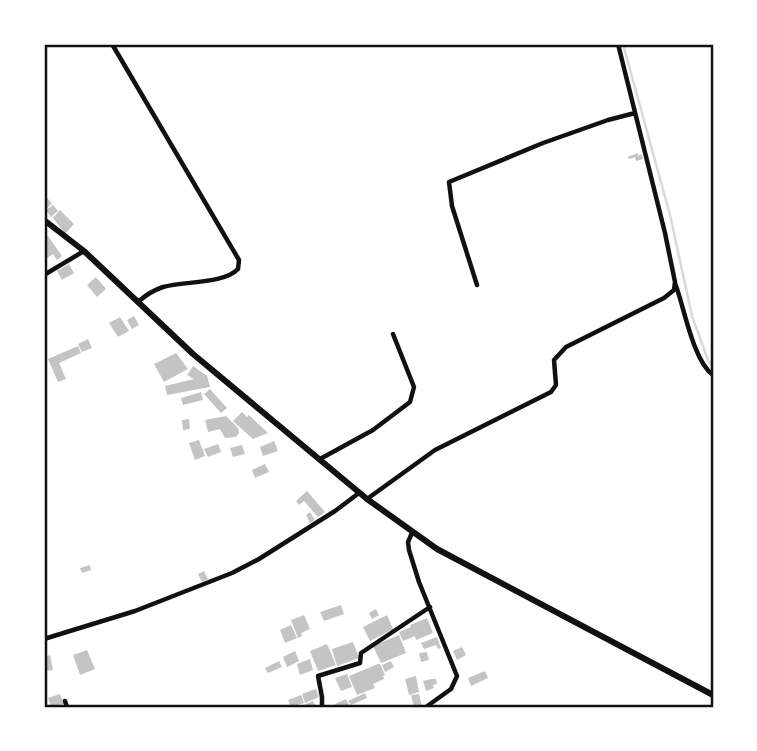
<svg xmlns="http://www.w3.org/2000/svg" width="757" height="751" font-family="Raleway,sans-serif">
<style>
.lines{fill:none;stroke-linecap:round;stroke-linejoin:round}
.stream{stroke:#d9d9d9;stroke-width:2.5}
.building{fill:#c4c4c4}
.minor{stroke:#111;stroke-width:4.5}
.secondary{stroke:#111;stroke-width:6}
.neatline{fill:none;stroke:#111;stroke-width:2.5}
</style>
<rect width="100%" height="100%" fill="#fff"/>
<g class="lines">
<path class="stream" d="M623,44L670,215L692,316L708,360L713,367"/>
</g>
<path class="building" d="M638,153V156L641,154L643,159L636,161L635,157L630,159L627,157Z
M44,195L52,203L44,212Z
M53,205L58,211L51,217L46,210Z
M60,210L74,224L65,234L53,218Z
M48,236L62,256L57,260L53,254L44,260V238Z
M69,264L74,273L62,280L57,271Z
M96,277L106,289L97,297L87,285Z
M134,316L139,325L132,329L127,320Z
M120,317L129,331L118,337L109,323Z
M88,339L92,348L82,352L78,344Z
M78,346L81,353L59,363L66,379L58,382L48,359Z
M176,353L188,369L164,382L154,364Z
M193,366L207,376L210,387L167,395L165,386L194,379L187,375Z
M210,389L227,408L221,413L204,394Z
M201,392L203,400L183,405L181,398Z
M242,412L247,417L249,415L268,433L253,439L233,421Z
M226,416L238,428L239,433L236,437L225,438L220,429L208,432L205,420Z
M189,419L190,429L183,430L182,420Z
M199,440L205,456L195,460L189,443Z
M274,441L278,451L263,456L260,447Z
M218,444L221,452L208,457L204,449Z
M242,445L245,454L233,457L230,448Z
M265,464L269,472L255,478L252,470Z
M307,491L325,512L318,517L304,501L299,505L296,501Z
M310,512L315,520L310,523L306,515Z
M90,565L91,570L82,573L80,568Z
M204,571L208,579L202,582L198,574Z
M341,605L344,614L324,621L320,612Z
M376,609L379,615L372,619L369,613Z
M304,615L310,629L301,633L302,636L298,638L291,620Z
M387,615L393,629L370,641L363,627Z
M427,618L433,633L416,640L415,636L403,641L399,632L411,627L410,625Z
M291,625L297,638L285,643L280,630Z
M399,635L406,653L381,663L373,646Z
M437,637L441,648L438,649L436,645L424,649L421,643Z
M353,642L359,658L337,666L332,649Z
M327,644L336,665L318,671L310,651Z
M462,647L466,655L457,660L453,651Z
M87,650L95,669L80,675L73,655Z
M295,651L299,661L287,667L283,657Z
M427,652L429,660L421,662L419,653Z
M50,655L53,670L44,671V657Z
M310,659L313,670L300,675L297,664Z
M279,661L282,667L268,673L265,668Z
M391,661L394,667L385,672L382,665Z
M378,664H380L385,675L383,676L384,679L373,684L375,688L357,695L349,676Z
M485,671L488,678L471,686L468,678Z
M347,674L352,687L341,691L335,678Z
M416,676L419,692L409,695L405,679Z
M431,679H436L437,684L433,685L434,688L426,691L423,681Z
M316,689L319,697L305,703L302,694Z
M365,693L367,698L351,705L348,701Z
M60,694L64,704L51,707L48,698Z
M419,694L422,706L414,707L411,695Z
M301,695L304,703L291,707L288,700Z
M346,699L350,707H336L335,704Z
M313,701L316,707H299Z"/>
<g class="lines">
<path class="minor" d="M112,44L239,260L238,269C224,284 184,281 163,287C154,290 146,295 139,301
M44,275L84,251
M675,283C684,306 693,361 713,375
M477,285L452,206L449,182L543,143L608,120L635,113
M320,459L373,430L410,402L414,387L393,334
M367,499L435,450L551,392L556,385L554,360L566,347L664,298L674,290L675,282L665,233L618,44
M412,533L408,542L409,550L419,582L457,676L451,689L426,707
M44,639L135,611L232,573L259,559L335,511L359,493
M65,701L67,707
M322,707V697L318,676L360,663L361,653L430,607"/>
<path class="secondary" d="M44,220L84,251L193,354L367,499L437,549L713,695"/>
</g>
<rect width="757" height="751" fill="none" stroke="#ffffff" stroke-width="91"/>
<rect x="46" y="46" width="666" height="660" class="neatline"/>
</svg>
